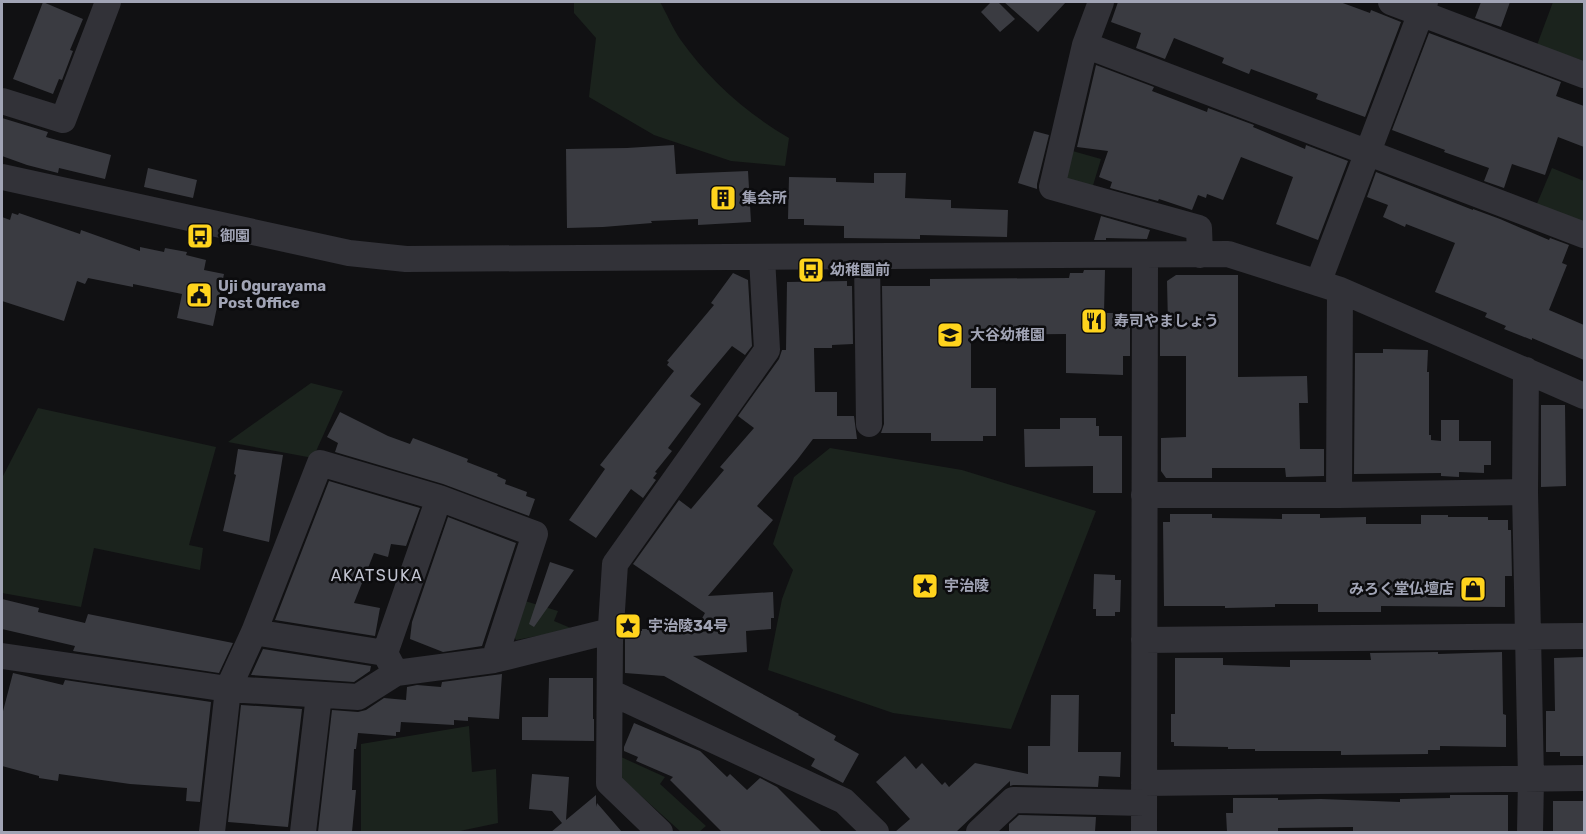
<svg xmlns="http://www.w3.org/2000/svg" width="1586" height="834" font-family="Rubik,'Noto Sans JP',sans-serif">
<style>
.green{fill:#1b231d}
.building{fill:#3a3b41}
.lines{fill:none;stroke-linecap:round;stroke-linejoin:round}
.minor{stroke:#323238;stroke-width:26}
.labels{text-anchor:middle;stroke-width:5;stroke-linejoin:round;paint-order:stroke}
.poi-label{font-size:15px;font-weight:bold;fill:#a1a4b5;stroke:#0c0c0e;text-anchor:start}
.neighbourhood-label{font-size:16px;letter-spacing:1.5px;fill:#c2c4d1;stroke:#0c0c0e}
</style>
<rect width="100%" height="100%" fill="#111113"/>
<path class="green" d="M574,2H660C667,14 672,27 680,39C708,79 746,113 789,138L785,166L731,161L654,135L589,97L596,38L574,13Z
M1553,2H1584V61L1537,45Z
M1069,150L1101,159L1091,192L1062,183Z
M1552,168L1584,181V198L1583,202L1584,203V225L1536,206Z
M311,383L343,391L313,458L228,442Z
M38,408L216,447L189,545L203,548L200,570L94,548L81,607L2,593V478Z
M830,448L962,470L1096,511L1011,729L893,713L768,670L782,599L793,570L773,544L794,477Z
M525,601L558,611L554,621L573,629L516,640L514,636Z
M469,726L472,772L496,769L498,823L455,832H361V744Z
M621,757L665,777L660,784L706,826L699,832H681L620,777Z"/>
<path class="building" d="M43,2L83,19L70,50L73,51L62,80L59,79L53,94L13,79Z
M991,2H998L1015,19L1000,32L981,12Z
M1004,2H1066L1038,32Z
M1118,2H1340L1370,13L1371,10L1401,22L1365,117L1316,99L1318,94L1251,69L1249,74L1222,63L1224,58L1174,38L1165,59L1136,48L1141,33L1111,22Z
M1481,2H1510L1501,27L1475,18Z
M1429,33L1561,82L1556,96L1584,106V147L1558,137L1545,175L1512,164L1504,188L1484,181L1489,168L1444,152L1445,150L1392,130Z
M1096,65L1154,87L1152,91L1207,112L1208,108L1254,125L1253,127L1305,149L1306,145L1348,161L1318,240L1276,224L1293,177L1241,157L1223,200L1207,194L1206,198L1198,195L1192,210L1159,199L1158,201L1110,188L1112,182L1099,177L1108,151L1077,147Z
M2,118L48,132L46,137L111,155L105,179L59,168L58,173L27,165L2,156Z
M1034,131L1049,135L1037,184V189L1018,183Z
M674,145L676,174L748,171L751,222L698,225V219L651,221L652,223L603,227L567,228L566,149L627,148Z
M148,168L197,180L193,198L144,187Z
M1376,172L1473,210V209L1500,219L1549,240L1550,238L1569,245L1562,263L1567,265L1549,310L1584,325V360L1532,338V340L1504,329L1506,326L1485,317L1487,313L1435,292L1455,243L1406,224L1405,227L1383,217L1388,205L1367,197Z
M874,173H906L905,198L951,200V208L1008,210L1007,237L920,235V239L844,238V226L804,225V219H788L789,177L836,178V182L874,183Z
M12,213L18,215L19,213L80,234L81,230L140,251V247L164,252L165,248L187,252L186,255L206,260L204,270L224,274L213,326L177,318L182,294L133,284V287L88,278L85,284L77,281L64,321L2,301V217L10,220Z
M1101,216L1150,230L1147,239L1106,238V240H1094Z
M1084,270H1105L1104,313H1124V324H1130V356H1123V375L1066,373V334L971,335V388H996V436H983V441H931V433H881L884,424L882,286H930V279L1069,278L1070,273H1083Z
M733,273L748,280L752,346L745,355L732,346L690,396L701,404L668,448L672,451L655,472L657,473L653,478L656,480L643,498L631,489L596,538L569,520L605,469L600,465L674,371L667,365L669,362L667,361L714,305L711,303Z
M1176,275H1238V377L1307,376L1308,403H1299L1300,449H1324V476L1286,477L1285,468H1212V478H1166L1161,471V438L1186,437V356H1160V324H1168L1167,281Z
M847,281V286H852L853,344L832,345V348H814L815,392H837V416H854L857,439H813L797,460L757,506L773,520L708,596L773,592L774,618H771V629L746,631L747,652L693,656L799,714L798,715L836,736L834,740L859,754L843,783L811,766L815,759L664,676L625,673V639H629V637L638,638L639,631H642V629H647V626L654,627V624L706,627L700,622L705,613L633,564L679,500L691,509L724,470L720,467L754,428L738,416L779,359L782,350H786L787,282Z
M1383,349L1428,350L1427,372H1429V435H1431V440L1441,441V420H1459V441H1491V465H1484V473L1459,472V477L1441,476V473L1354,474L1355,353H1383Z
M1541,405H1565L1566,486L1541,487Z
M340,412L388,436L410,444L413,438L468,459L467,462L498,474L497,476L506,480L505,484L527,492L526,496L535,499L529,516L443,484L335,452L338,443L327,437Z
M1060,418H1096V426H1099V436H1122V493H1093V466L1025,467L1024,429H1060Z
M238,449L283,455L269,542L223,531L236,475L234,474Z
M329,481L420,508L406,546L391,544L388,557L374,553L354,603L380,608L375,636L275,620Z
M1170,514H1212V518L1282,519V514H1320V518L1366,517V524H1421V515H1448V517H1488V520H1508V530H1511L1512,576H1505V607L1381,606V612H1318V604H1275V607L1225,608V606H1164L1163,522H1170Z
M448,517L516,543L482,646L443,652L410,639L412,622Z
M550,562L574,570L534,627L529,624Z
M1094,574L1115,575V580H1121L1120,612H1115V616H1096V609H1093Z
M2,599L39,608L38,612L85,623L88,614L233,643L219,673L73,651L75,646L2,629Z
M263,649L371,666L370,671L354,682L251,675Z
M1438,652V654L1502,652L1503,714L1506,715V747L1440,746V750H1428V754L1341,755V751H1255V749H1228V747L1174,746V742H1171V714H1175V658H1223V665L1290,667V660H1371L1370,653Z
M1584,657V756H1560V752H1546V711H1555L1554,658Z
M13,673L63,685L65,680L211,702L200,802L186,801L187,788L130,784L59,774L58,781L39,778V776L2,766V715Z
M502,674L499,719L468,717V721L454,720V725L401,722L400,732H396V736L358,733L356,749H354L352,790H356L352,832H318L332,710L358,712L366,710L384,698L406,700L407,687L417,685L441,687L442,682Z
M549,678H593V719H594V741L522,740V717H548Z
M1051,695H1079L1078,752H1121L1120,777L1099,776L1098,787L1013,785L1010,786V781L956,832H895L910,819L876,782L905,756L916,769L922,763L942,785L945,782L949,787L975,763L1028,774V746H1050Z
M241,705L302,709L288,827L228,822Z
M634,723L700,751L727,777L730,774L747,790L760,778L777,787L822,832H722L670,780L673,777L636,761L638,757L624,751V747Z
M532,774L569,777L566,820L596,795V807L597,803L622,832H551L562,823L552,811L529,809Z
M1450,795H1508V832H1353V827L1278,828V832H1227L1226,813H1233V798H1278V800L1321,799L1400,802V799L1450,798Z
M1553,801H1584V831L1553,832Z
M1019,815L1096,817L1095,832H1009V824Z"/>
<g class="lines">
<path class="minor" d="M1101,2L1085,45L1052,187L1199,228L1200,255
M1391,2L1584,75
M1085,45L1584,235
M2,101L63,120L108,2
M2,177L349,253L406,259L1228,254L1340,290L1584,396
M867,257L869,424
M1318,283L1425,2
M1526,370L1525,492L1531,779L1530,832
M1144,495H1339L1525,492
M1339,495L1340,290
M254,632L385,653L393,668
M1144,640L1584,636
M385,653L439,498
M2,656L228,689L358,697L396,673L494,660L610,631
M610,692L844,801L876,832
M1144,783L1584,778
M212,832L228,689L254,632L320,463L439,498L535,534L494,660
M303,832L319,695
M660,832L609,783L610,641L615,564L767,350L762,257
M979,832L1013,800L1144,803
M1144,832L1145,255"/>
</g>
<defs>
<symbol id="building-square" viewBox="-11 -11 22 22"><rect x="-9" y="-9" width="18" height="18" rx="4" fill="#ffd41d" stroke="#0c0c0e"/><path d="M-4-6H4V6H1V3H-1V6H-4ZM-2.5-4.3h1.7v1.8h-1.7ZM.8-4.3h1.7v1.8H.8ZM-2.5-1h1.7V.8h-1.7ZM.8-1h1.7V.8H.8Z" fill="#111"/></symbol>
<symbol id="bus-square" viewBox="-11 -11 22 22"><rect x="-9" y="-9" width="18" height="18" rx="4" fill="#ffd41d" stroke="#0c0c0e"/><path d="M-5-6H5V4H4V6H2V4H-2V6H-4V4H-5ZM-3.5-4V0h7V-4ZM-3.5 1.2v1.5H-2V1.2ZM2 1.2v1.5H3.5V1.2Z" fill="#111"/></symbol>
<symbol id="civic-square" viewBox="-11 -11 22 22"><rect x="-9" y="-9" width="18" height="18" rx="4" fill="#ffd41d" stroke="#0c0c0e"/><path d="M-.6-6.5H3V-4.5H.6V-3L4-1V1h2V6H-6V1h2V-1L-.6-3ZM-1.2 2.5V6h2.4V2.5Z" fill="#111"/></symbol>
<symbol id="restaurant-square" viewBox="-11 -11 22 22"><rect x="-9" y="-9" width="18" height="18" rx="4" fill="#ffd41d" stroke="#0c0c0e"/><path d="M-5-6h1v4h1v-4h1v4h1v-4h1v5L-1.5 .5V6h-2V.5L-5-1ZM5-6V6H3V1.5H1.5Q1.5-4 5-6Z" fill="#111"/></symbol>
<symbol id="school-square" viewBox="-11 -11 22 22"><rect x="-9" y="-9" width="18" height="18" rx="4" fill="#ffd41d" stroke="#0c0c0e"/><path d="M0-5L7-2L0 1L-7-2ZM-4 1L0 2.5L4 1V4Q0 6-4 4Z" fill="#111"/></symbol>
<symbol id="sight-square" viewBox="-11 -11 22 22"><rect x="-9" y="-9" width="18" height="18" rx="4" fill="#ffd41d" stroke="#0c0c0e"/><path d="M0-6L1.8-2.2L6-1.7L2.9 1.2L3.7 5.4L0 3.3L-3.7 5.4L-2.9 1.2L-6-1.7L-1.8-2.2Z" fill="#111"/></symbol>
<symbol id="shop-square" viewBox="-11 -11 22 22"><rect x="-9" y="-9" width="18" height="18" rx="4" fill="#ffd41d" stroke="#0c0c0e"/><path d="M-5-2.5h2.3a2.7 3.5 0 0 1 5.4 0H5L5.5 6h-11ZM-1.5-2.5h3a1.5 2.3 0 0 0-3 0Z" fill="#111"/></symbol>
</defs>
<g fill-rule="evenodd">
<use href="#building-square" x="708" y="183" width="30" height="30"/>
<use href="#bus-square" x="185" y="221" width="30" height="30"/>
<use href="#bus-square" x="796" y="255" width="30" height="30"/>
<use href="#civic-square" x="184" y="280" width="30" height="30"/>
<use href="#restaurant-square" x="1079" y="306" width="30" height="30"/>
<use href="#school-square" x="935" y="320" width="30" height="30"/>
<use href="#sight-square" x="910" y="571" width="30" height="30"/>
<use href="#shop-square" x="1458" y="574" width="30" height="30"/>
<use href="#sight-square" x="613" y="611" width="30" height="30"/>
</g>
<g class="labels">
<g class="poi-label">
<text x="742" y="203">集会所</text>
<text x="220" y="241">御園</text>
<text x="830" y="275">幼稚園前</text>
<text x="218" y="291">Uji Ogurayama<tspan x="218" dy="17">Post Office</tspan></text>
<text x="1114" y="326">寿司やましょう</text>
<text x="970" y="340">大谷幼稚園</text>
<text x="944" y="591">宇治陵</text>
<text x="1454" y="594" text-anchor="end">みろく堂仏壇店</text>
<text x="648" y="631">宇治陵34号</text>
</g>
<g class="neighbourhood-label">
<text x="377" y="581">AKATSUKA</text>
</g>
</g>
<rect width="1586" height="834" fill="none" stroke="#a1a4b5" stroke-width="6"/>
</svg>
